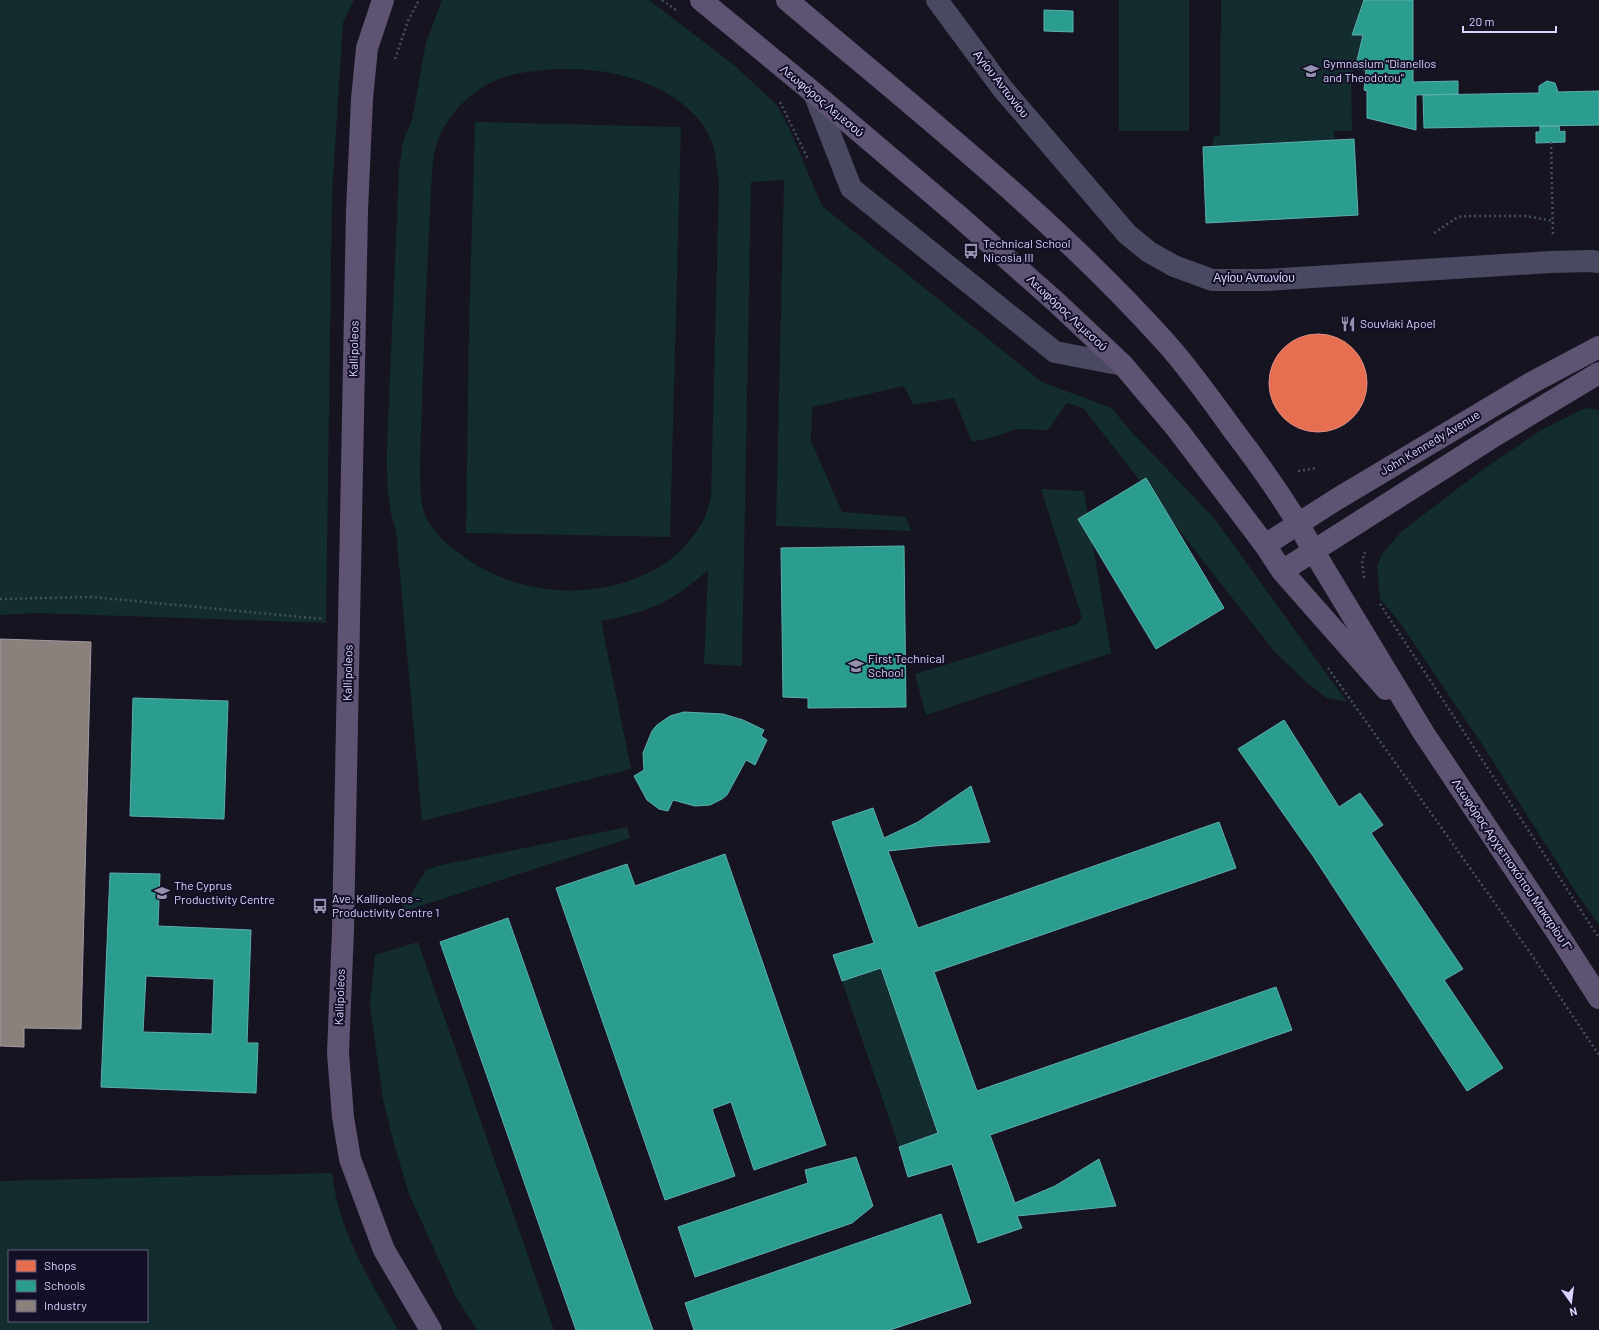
<svg xmlns="http://www.w3.org/2000/svg" width="1599" height="1330" font-family="Barlow,sans-serif">
<style>
.green{fill:#132c2d;fill-rule:evenodd}
.shops{fill:#e76f51;stroke:#e38d85}
.schools{fill:#2a9d8f;stroke:#5eaeb1;fill-rule:evenodd}
.industry{fill:#8a817c;stroke:#a29aa3}
.lines{fill:none;stroke-linecap:round;stroke-linejoin:round}
.path{stroke:#44505f;stroke-width:2.5;stroke-dasharray:2 3;stroke-linecap:butt}
.minor{stroke:#4a4962;stroke-width:22}
.major{stroke:#5e5373;stroke-width:22}
.labels{text-anchor:middle;stroke-width:4;stroke-linejoin:round;paint-order:stroke}
.poi-label{font-size:12px;fill:#d9d4ff;stroke:#130f26;text-anchor:start}
.street-label{font-size:12px;fill:#d9d4ff;stroke:#130f26}
</style>
<rect width="100%" height="100%" fill="#161421"/>
<path class="green" d="M0,0H354L343,23L332,194L326,623L36,613L0,615Z
M442,0H649L734,65L777,105L790,130L822,206L1042,382L1112,408L1126,426L1214,518L1347,702L1327,698L1307,683L1274,651L1083,408L1067,403L1048,430L1016,429L998,436L972,442L954,398L913,405L904,386L812,407L811,441L842,512L906,517L911,531L776,526L784,180L751,182L742,666L704,664L708,570C672,602 649,612 601,621L631,769L422,821L396,530C382,495 388,437 389,398C392,321 396,245 399,168L403,142L412,120L426,43ZM555,69C570,69 584,69 598,71C639,76 689,96 709,135C716,150 717,167 719,183L711,497C708,507 706,518 700,526C679,561 645,579 606,587C550,598 492,583 449,545C438,536 426,523 423,508C420,498 421,487 420,477C420,454 421,430 422,407C424,328 428,250 432,172C433,165 433,157 435,150C443,118 470,90 501,78C518,72 537,71 555,69Z
M1119,0H1189V131H1119Z
M1221,0H1364L1352,34L1363,35L1355,69L1351,75L1352,131H1334L1335,145L1213,147V137L1220,136Z
M475,122L681,127L670,537L466,533L469,327Z
M1585,408L1599,410V925L1577,894L1482,744L1398,620L1380,599L1377,567L1382,554L1402,531L1482,470L1543,429Z
M1041,489L1084,491L1111,653L926,715L915,674L1077,624L1082,618Z
M627,827L630,838L399,913L426,870L441,865Z
M418,942L554,1330H477L456,1297L409,1194L394,1144L383,1100L370,1005L375,955Z
M881,968L938,1133L899,1147L842,981Z
M332,1173C338,1230 370,1281 398,1330H0V1181ZM9,1251H147V1321H9Z"/>
<path class="shops" d="M1269 383a49 49 0 1 1 98 0a49 49 0 1 1-98 0Z"/>
<path class="schools" d="M1364,0H1413V82L1458,81V94L1416,95V130L1367,118V91L1364,90L1366,70L1355,69L1363,35H1352Z
M1044,10L1073,11V32L1044,31Z
M1547,81L1555,83L1558,92L1599,91V125L1424,128L1423,95L1539,93V86Z
M1540,126H1559L1560,132L1565,131V142L1536,143V132H1540Z
M1354,139L1358,215L1206,223L1203,147Z
M1146,478L1224,608L1156,649L1078,519Z
M904,546L906,707L808,708V698L783,697L781,548Z
M133,698L228,701L224,819L130,816Z
M684,712L723,714L743,720L764,730L761,736L767,740L755,765L746,760L727,795L722,799L710,805L695,806L673,800L668,811L659,809L647,800L634,776L644,770L643,753L652,731L657,725L670,716Z
M1284,720L1339,807L1360,793L1383,825L1371,833L1463,969L1444,980L1503,1068L1467,1091L1313,856L1238,749Z
M971,786L990,842L934,846L888,851L918,928L1219,822L1236,868L934,972L977,1091L1276,987L1292,1030L990,1135L1015,1203L1055,1186L1099,1159L1116,1206L1017,1216L1022,1228L978,1243L952,1164L908,1177L899,1147L938,1133L881,968L842,981L833,955L874,943L832,822L873,808L884,838L918,822Z
M725,854L826,1145L754,1170L731,1102L712,1109L735,1176L665,1200L556,888L627,864L635,886Z
M110,873L160,874L158,926L251,930L247,1043H258L256,1093L101,1087ZM146,976L214,979L212,1034L143,1032Z
M508,918L641,1297L653,1330H576L440,942Z
M856,1157L873,1206L852,1223L695,1277L678,1227L808,1183L805,1170Z
M941,1214L971,1303L890,1330H694L685,1303Z"/>
<path class="industry" d="M0,639L91,642L81,1029L24,1028V1047L0,1046Z"/>
<g class="lines">
<path class="path" d="M662,0L676,10
M395,59L408,21L419,0
M780,102L808,159
M1551,142L1553,236
M1434,233L1458,217L1466,216H1526L1553,221
M1298,471L1317,468
M1364,578L1362,561L1365,552
M0,599L92,597L323,619
M1380,604L1599,938
M1328,668L1531,954L1599,1055"/>
<path class="minor" d="M937,0L1002,88L1127,234L1149,252L1174,266L1212,280H1267L1550,262L1592,261L1599,262
M814,93L851,188L1055,352L1123,365"/>
<path class="major" d="M383,0L367,48L362,99L357,211L343,930L338,1053L343,1117L350,1159L384,1250L431,1330
M701,0L814,93L961,218L1056,302L1123,365L1177,429L1265,545L1282,571L1386,689
M787,0C917,110 1053,217 1167,344C1191,371 1212,401 1233,430C1263,469 1291,508 1314,552L1423,732L1558,934L1599,998
M1265,545L1337,499L1533,382L1599,347
M1282,571L1499,433L1599,373"/>
</g>
<defs>
<symbol id="school-bare" viewBox="-9 -9 18 18"><path d="M0-5L7-2L0 1L-7-2ZM-4 1L0 2.5L4 1V4Q0 6-4 4Z" fill="#9591b1" stroke="#130f26" stroke-width="2.5" paint-order="stroke"/></symbol>
<symbol id="bus-bare" viewBox="-9 -9 18 18"><path d="M-5-6H5V4H4V6H2V4H-2V6H-4V4H-5ZM-3.5-4V0h7V-4ZM-3.5 1.2v1.5H-2V1.2ZM2 1.2v1.5H3.5V1.2Z" fill="#9591b1" stroke="#130f26" stroke-width="2.5" paint-order="stroke"/></symbol>
<symbol id="restaurant-bare" viewBox="-9 -9 18 18"><path d="M-5-6h1v4h1v-4h1v4h1v-4h1v5L-1.5 .5V6h-2V.5L-5-1ZM5-6V6H3V1.5H1.5Q1.5-4 5-6Z" fill="#9591b1" stroke="#130f26" stroke-width="2.5" paint-order="stroke"/></symbol>
</defs>
<g fill-rule="evenodd">
<use href="#school-bare" x="1300" y="60" width="22" height="22"/>
<use href="#bus-bare" x="960" y="240" width="22" height="22"/>
<use href="#restaurant-bare" x="1337" y="313" width="22" height="22"/>
<use href="#school-bare" x="845" y="655" width="22" height="22"/>
<use href="#school-bare" x="151" y="882" width="22" height="22"/>
<use href="#bus-bare" x="309" y="895" width="22" height="22"/>
</g>
<g class="labels">
<g class="poi-label">
<text x="1323" y="68">Gymnasium "Dianellos<tspan x="1323" dy="14">and Theodotou"</tspan></text>
<text x="983" y="248">Technical School<tspan x="983" dy="14">Nicosia III</tspan></text>
<text x="1360" y="328">Souvlaki Apoel</text>
<text x="868" y="663">First Technical<tspan x="868" dy="14">School</tspan></text>
<text x="174" y="890">The Cyprus<tspan x="174" dy="14">Productivity Centre</tspan></text>
<text x="332" y="903">Ave. Kallipoleos -<tspan x="332" dy="14">Productivity Centre 1</tspan></text>
</g>
<g class="street-label">
<text transform="translate(1001 84) rotate(52)" y="4">Αγίου Αντωνίου</text>
<text transform="translate(822 101) rotate(40)" y="4">Λεωφόρος Λεμεσού</text>
<text x="1254" y="282">Αγίου Αντωνίου</text>
<text transform="translate(1067 313) rotate(43)" y="4">Λεωφόρος Λεμεσού</text>
<text transform="translate(354 349) rotate(-89)" y="4">Kallipoleos</text>
<text transform="translate(1430 443) rotate(-31)" y="4">John Kennedy Avenue</text>
<text transform="translate(348 673) rotate(-89)" y="4">Kallipoleos</text>
<text transform="translate(1512 865) rotate(56)" y="4">Λεωφόρος Αρχιεπισκόπου Μακαρίου Γ'</text>
<text transform="translate(340 997) rotate(-88)" y="4">Kallipoleos</text>
</g>
</g>
<rect x="8" y="1250" width="140" height="72" fill="#130f26" stroke="#625e7d"/>
<rect x="16" y="1260" width="20" height="12" fill="#e76f51" stroke="#625e7d"/>
<text x="44" y="1270" font-size="12" fill="#d9d4ff">Shops</text>
<rect x="16" y="1280" width="20" height="12" fill="#2a9d8f" stroke="#625e7d"/>
<text x="44" y="1290" font-size="12" fill="#d9d4ff">Schools</text>
<rect x="16" y="1300" width="20" height="12" fill="#8a817c" stroke="#625e7d"/>
<text x="44" y="1310" font-size="12" fill="#d9d4ff">Industry</text>
<g transform="translate(1571 1302) rotate(166)" stroke="#130f26" stroke-width="3" paint-order="stroke">
<path d="M0-3L7 15L0 10L-7 15Z" fill="#d9d4ff"/>
<text y="-6" font-size="11" font-weight="bold" text-anchor="middle" fill="#d9d4ff">N</text>
</g>
<path d="M1463 26v6h93v-6" fill="none" stroke="#d9d4ff" stroke-width="2"/>
<text x="1469" y="26" font-size="12" fill="#d9d4ff" stroke="#130f26" stroke-width="3" paint-order="stroke">20 m</text>
</svg>
